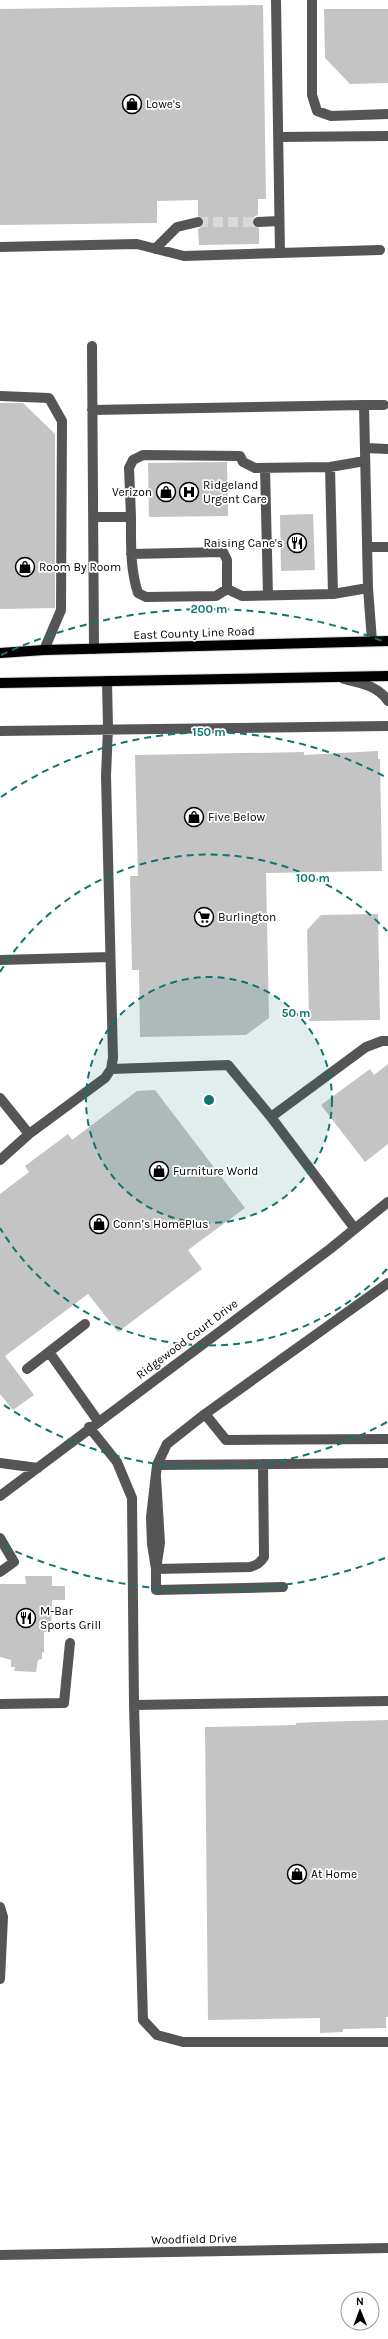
<svg xmlns="http://www.w3.org/2000/svg" width="388" height="2339" font-family="Karla,sans-serif">
<style>
.building{fill:#c4c4c4}
.lines{fill:none;stroke-linecap:round;stroke-linejoin:round}
.minor-tunnel{stroke:#d9d9d9;stroke-width:10;stroke-dasharray:10 5;stroke-linecap:butt}
.major-casing{stroke:#dbdbdb;stroke-width:12}
.minor{stroke:#555;stroke-width:10}
.major{stroke:#000;stroke-width:10}
.ring{fill:none;stroke:#0f766e;stroke-width:2;stroke-dasharray:7 5}
.labels{text-anchor:middle;stroke-width:3.5;stroke-linejoin:round;paint-order:stroke}
.poi-label{font-size:12px;fill:#000;stroke:#fff;text-anchor:start}
.street-label{font-size:12px;fill:#000;stroke:#fff}
.centre{fill:#0f766e;stroke:#fff;stroke-width:2}
.ring-label{font-size:12px;text-anchor:middle;font-weight:bold;fill:#0f766e;stroke:#fff;stroke-width:3.5;stroke-linejoin:round;paint-order:stroke}
</style>
<rect width="100%" height="100%" fill="#fff"/>
<path class="building" d="M263,5L266,199H258V215L254,217L252,222L253,226L259,228V244L199,245L198,229L203,226L204,221L198,216V200L157,201V223L0,225V9Z
M324,9H388V83L350,84L325,58Z
M0,403H23L55,434V608L0,609Z
M227,462L228,516L149,517L148,463Z
M313,514L315,570L281,571L280,515Z
M378,751V759H380L382,871L266,873L269,1018L246,1035L140,1037L139,970H132L130,876H138L135,755L304,752V755Z
M378,914L380,1020L309,1021L307,930L321,915Z
M388,1064V1144L365,1162L321,1105L370,1069L374,1075Z
M155,1090L245,1208L188,1250L202,1269L118,1332L88,1294L5,1356L34,1395L13,1410L0,1394V1194L29,1172L25,1166L68,1134L72,1140L137,1091Z
M25,1576H52V1586H65V1600H52L51,1632H44V1653L42,1652V1659L38,1660L36,1672L14,1671L15,1667H11V1660L0,1657V1584H26Z
M388,1720V2017H386V2028L343,2029V2032L320,2033V2018L208,2020L205,1727L296,1725V1723L317,1722Z"/>
<g class="lines">
<path class="minor-tunnel" d="M198,222H258"/>
<defs>
<path id="major" d="M0,653L44,650L388,641
M0,683L388,676"/>
</defs>
<use href="#major" class="major-casing"/>
<path class="minor" d="M276,0L280,253
M312,0V95L317,111L331,116L388,114
M278,137L388,136
M258,222L279,221
M0,247L137,244L184,256L380,250
M155,249L177,227L198,222
M92,346L94,649
M0,396L49,398L62,421L61,610L44,650
M364,405H384
M92,410L364,405L368,588L372,641
M365,448L388,449
M330,467L333,594
M265,468L268,595
M94,517H131C131,543 130,569 138,593L146,597L216,596L227,589V560L223,552L131,554
M131,517L129,468L133,460L143,455L240,456L243,462L255,468L330,467L365,461
M367,547H388
M227,589L242,596L333,594L368,588
M344,679C361,683 378,686 388,701
M0,731L388,726
M0,960L110,957
M111,1069L228,1065L271,1117L355,1229
M0,1098L29,1134
M271,1117L366,1047L382,1041H388
M0,1160L29,1134L105,1078L111,1069L113,1058L106,776L108,728L107,681
M85,1324L49,1352L98,1421
M27,1369L49,1352
M205,1414L226,1440L388,1439
M89,1427L117,1462L132,1498L134,1705L143,2020L157,2035L183,2042H388
M0,1463L38,1468
M263,1464L264,1557C260,1563 257,1565 250,1567L156,1569V1590L283,1587
M157,1465L388,1463
M156,1477L160,1543L156,1569L152,1544L151,1517L157,1465L167,1444L205,1414L388,1283
M0,1496L330,1249L388,1202
M0,1538L14,1562L0,1572
M0,1704L64,1703L70,1643
M134,1705L388,1701
M0,1907L3,1917L0,1979
M0,2255L388,2248"/>
<use href="#major" class="major"/>
</g>
<circle cx="209" cy="1100" r="123" fill="#0f766e" fill-opacity=".12"/>
<g class="ring">
<circle cx="209" cy="1100" r="123"/>
<path d="M387 1269A245 245 0 0 1 0 1228M0 972A245 245 0 0 1 387 931"/>
<path d="M387 1422A368 368 0 0 1 1 1403M1 797A368 368 0 0 1 387 778"/>
<path d="M385 1558A491 491 0 0 1 1 1545M1 655A491 491 0 0 1 385 642"/>
</g>
<defs>
<symbol id="shop-ring" viewBox="-11 -11 22 22"><circle r="9.5" fill="#fff" stroke="#000" stroke-width="1.5"/><path d="M-5-2.5h2.3a2.7 3.5 0 0 1 5.4 0H5L5.5 6h-11ZM-1.5-2.5h3a1.5 2.3 0 0 0-3 0Z" fill="#000"/></symbol>
<symbol id="hospital-ring" viewBox="-11 -11 22 22"><circle r="9.5" fill="#fff" stroke="#000" stroke-width="1.5"/><path d="M-5-5h3v3.5h4V-5h3V5h-3V1.5h-4V5h-3Z" fill="#000"/></symbol>
<symbol id="restaurant-ring" viewBox="-11 -11 22 22"><circle r="9.5" fill="#fff" stroke="#000" stroke-width="1.5"/><path d="M-5-6h1v4h1v-4h1v4h1v-4h1v5L-1.5 .5V6h-2V.5L-5-1ZM5-6V6H3V1.5H1.5Q1.5-4 5-6Z" fill="#000"/></symbol>
<symbol id="supermarket-ring" viewBox="-11 -11 22 22"><circle r="9.5" fill="#fff" stroke="#000" stroke-width="1.5"/><path d="M-6-5.5h2.5l.6 2H6L4.5 2H-2.5L-4.4-4H-6ZM-1.5 3.2a1.3 1.3 0 1 0 .1 0ZM3 3.2a1.3 1.3 0 1 0 .1 0Z" fill="#000"/></symbol>
</defs>
<g fill-rule="evenodd">
<use href="#shop-ring" x="121" y="93" width="22" height="22"/>
<use href="#shop-ring" x="155" y="481" width="22" height="22"/>
<use href="#hospital-ring" x="178" y="481" width="22" height="22"/>
<use href="#restaurant-ring" x="286" y="532" width="22" height="22"/>
<use href="#shop-ring" x="14" y="556" width="22" height="22"/>
<use href="#shop-ring" x="183" y="806" width="22" height="22"/>
<use href="#supermarket-ring" x="193" y="906" width="22" height="22"/>
<use href="#shop-ring" x="148" y="1160" width="22" height="22"/>
<use href="#shop-ring" x="88" y="1213" width="22" height="22"/>
<use href="#restaurant-ring" x="15" y="1607" width="22" height="22"/>
<use href="#shop-ring" x="286" y="1863" width="22" height="22"/>
</g>
<g class="labels">
<g class="poi-label">
<text x="146" y="108">Lowe's</text>
<text x="203" y="489">Ridgeland<tspan x="203" dy="14">Urgent Care</tspan></text>
<text x="152" y="496" text-anchor="end">Verizon</text>
<text x="283" y="547" text-anchor="end">Raising Cane's</text>
<text x="39" y="571">Room By Room</text>
<text x="208" y="821">Five Below</text>
<text x="218" y="921">Burlington</text>
<text x="173" y="1175">Furniture World</text>
<text x="113" y="1228">Conn’s HomePlus</text>
<text x="40" y="1615">M-Bar<tspan x="40" dy="14">Sports Grill</tspan></text>
<text x="311" y="1878">At Home</text>
</g>
<g class="street-label">
<text transform="translate(194 633) rotate(-2)" y="4">East County Line Road</text>
<text transform="translate(187 1339) rotate(-37)" y="4">Ridgewood Court Drive</text>
<text transform="translate(194 2239) rotate(-1)" y="4">Woodfield Drive</text>
</g>
</g>
<circle cx="209" cy="1100" r="6" class="centre"/>
<g class="ring-label">
<text x="209" y="613">200 m</text>
<text x="209" y="736">150 m</text>
<text x="313" y="882">100 m</text>
<text x="296" y="1017">50 m</text>
</g>
<g transform="translate(360 2311) rotate(359)"><circle r="19" fill="#ffffff" stroke="#999999"/>
<path d="M0-3L7 15L0 10L-7 15Z" fill="#000000"/>
<text y="-6" font-size="11" font-weight="bold" text-anchor="middle" fill="#000000">N</text>
</g>
</svg>
